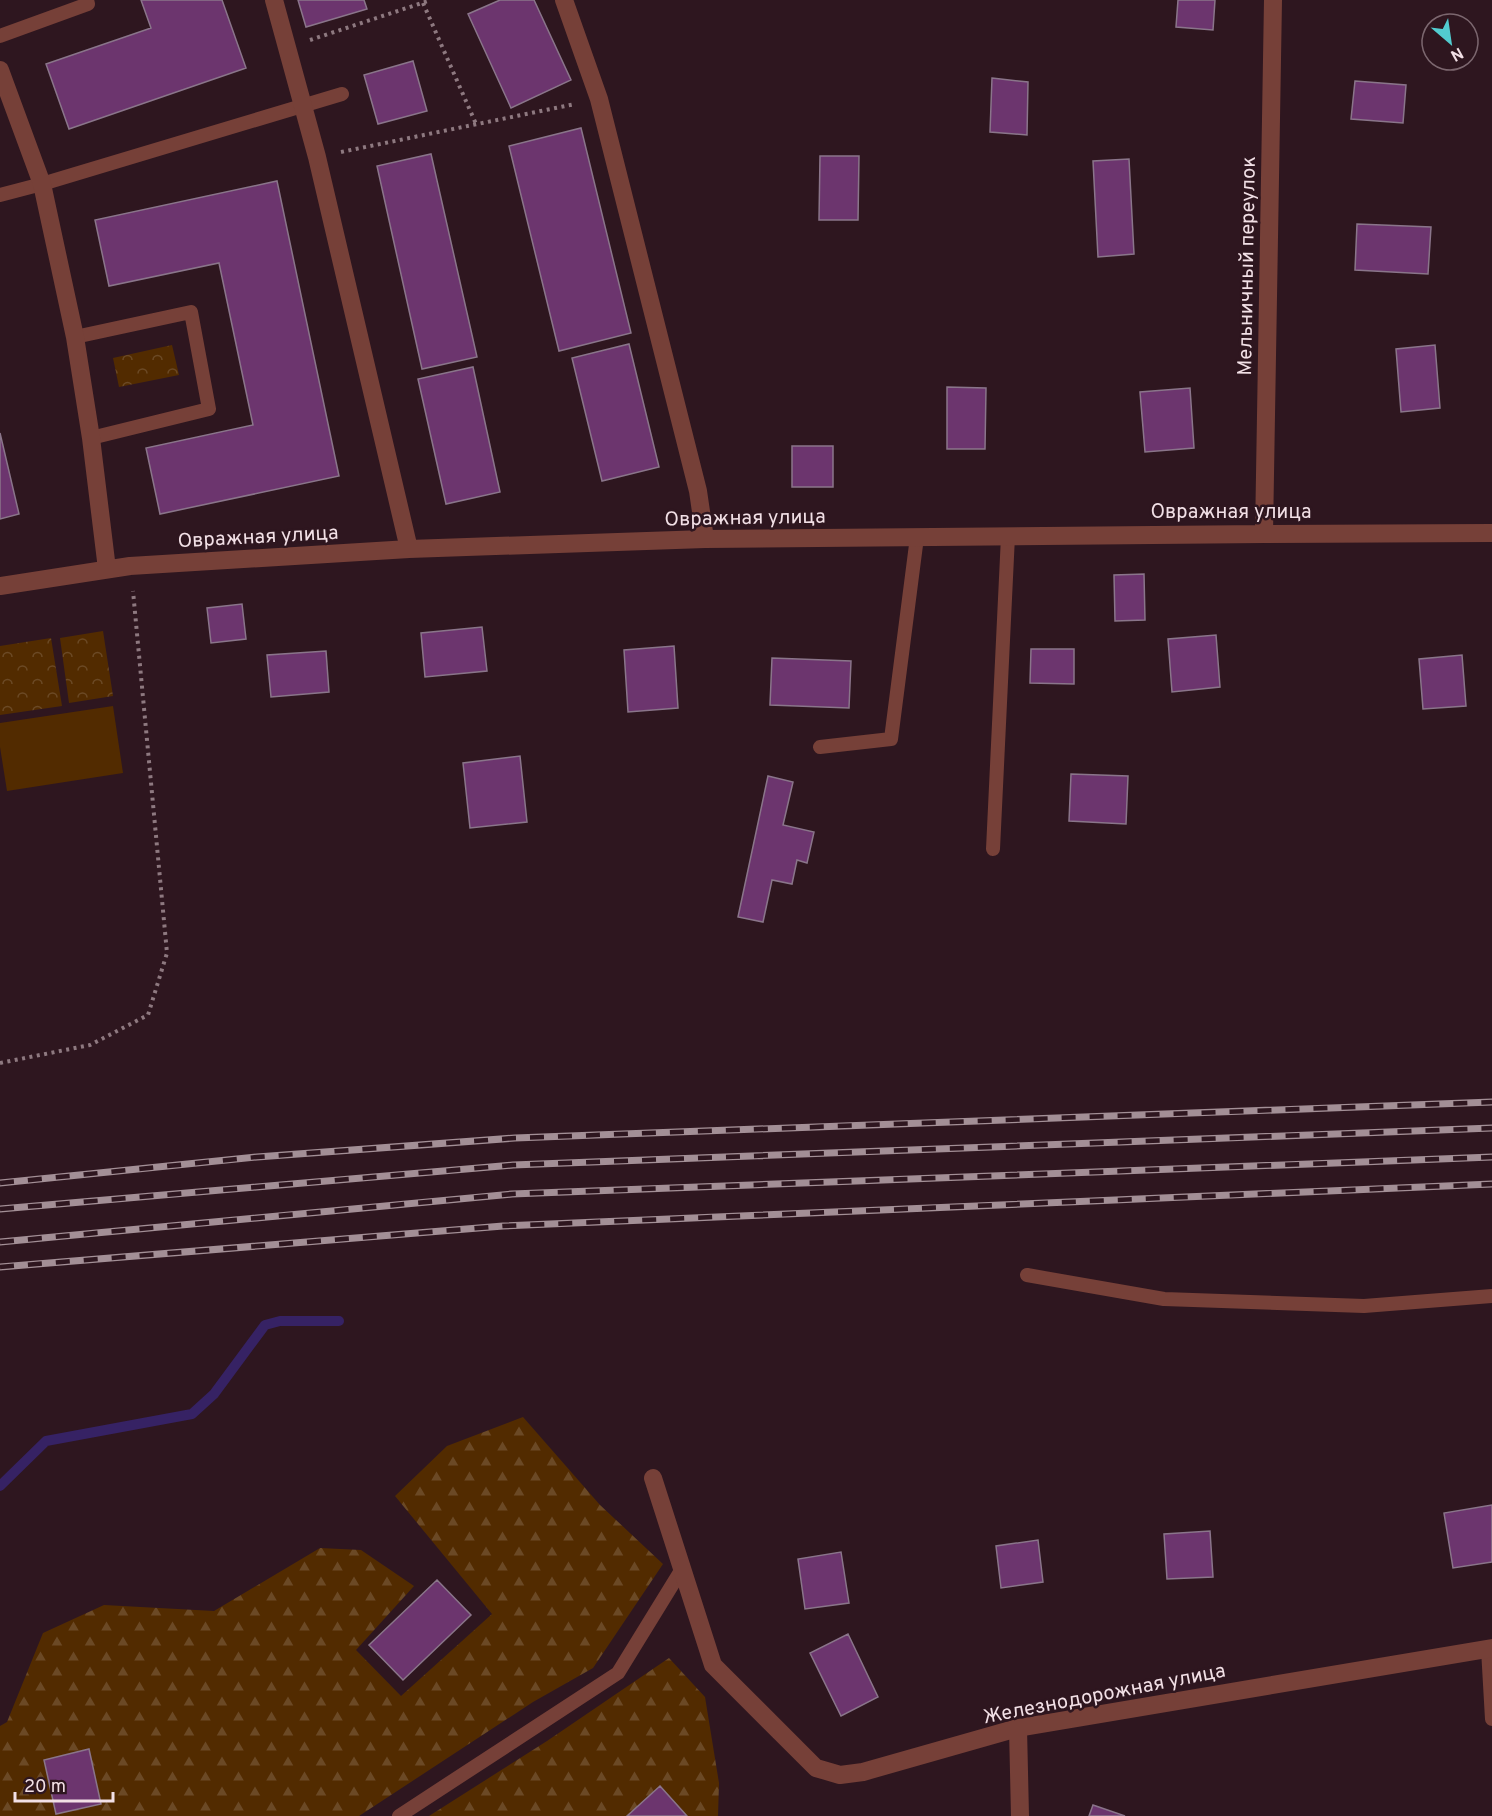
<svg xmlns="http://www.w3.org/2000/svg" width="1492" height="1816" font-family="Overpass,sans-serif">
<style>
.forest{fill:url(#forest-firs)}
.park{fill:url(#park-crowns)}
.garden{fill:#522b00}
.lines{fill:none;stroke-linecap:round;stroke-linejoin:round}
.stream{stroke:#362264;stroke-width:10}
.building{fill:#6c356e;stroke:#8a758a;stroke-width:1.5}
.path{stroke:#8e7980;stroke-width:4;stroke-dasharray:3 4.5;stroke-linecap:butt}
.service{stroke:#764038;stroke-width:14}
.minor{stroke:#764038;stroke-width:18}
.rail-casing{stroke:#a38f96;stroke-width:7}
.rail{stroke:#2e161f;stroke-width:4.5;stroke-dasharray:14;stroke-linecap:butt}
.labels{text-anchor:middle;stroke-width:5;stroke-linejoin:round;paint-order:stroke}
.street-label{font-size:20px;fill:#f2e0e6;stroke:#2e161f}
</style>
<defs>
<pattern id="forest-firs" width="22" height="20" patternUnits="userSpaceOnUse" patternTransform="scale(1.5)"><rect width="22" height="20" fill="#522b00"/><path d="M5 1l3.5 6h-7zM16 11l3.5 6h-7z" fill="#6b4925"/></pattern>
<pattern id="park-crowns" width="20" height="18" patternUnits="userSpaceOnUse" patternTransform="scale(1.5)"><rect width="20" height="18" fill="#522b00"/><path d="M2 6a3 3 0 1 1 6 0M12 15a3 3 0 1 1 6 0" fill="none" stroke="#6b4925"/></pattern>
</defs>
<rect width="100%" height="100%" fill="#2e161f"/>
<path class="forest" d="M523,1417L600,1505L663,1564L593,1668L533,1702L359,1816H0V1726L7,1722L43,1633L104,1605L214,1611L320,1548L361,1550L414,1586L356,1650L401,1696L492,1614L395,1496L447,1446Z
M669,1658L705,1697L719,1783L718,1816H429L547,1741Z"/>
<path class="park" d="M172,345L179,375L119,387L113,358Z
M103,631L113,696L69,703L60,638Z
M51,638L62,706L0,715V646Z"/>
<path class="garden" d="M113,706L123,773L7,791L0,747V723Z"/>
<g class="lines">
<path class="stream" d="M0,1486L46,1441L192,1414L214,1394L265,1325L280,1321H339"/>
</g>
<path class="building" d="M141,0H222L246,68L69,129L46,64L151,28Z
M298,0H364L367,9L306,27Z
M500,0H534L571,80L511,108L468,14Z
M1178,0H1215L1213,30L1176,27Z
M413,61L427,111L378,124L364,75Z
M992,78L1028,82L1027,135L990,132Z
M1355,81L1406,85L1403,123L1351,119Z
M581,128L631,333L559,351L509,146Z
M431,154L477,357L422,369L377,166Z
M820,156H859L858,220H819Z
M1129,159L1134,254L1098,257L1093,161Z
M277,181L339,476L160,514L146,448L253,425L219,263L109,286L95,220Z
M1357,224L1431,227L1428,274L1355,270Z
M629,344L659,467L602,481L572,358Z
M1435,345L1440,408L1401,412L1396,349Z
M473,367L500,492L446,504L418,379Z
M947,387L986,388L985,449H947Z
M1190,388L1194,448L1145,452L1140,392Z
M0,433L19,514L0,519Z
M792,446H833V487H792Z
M1144,574L1145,620L1115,621L1114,575Z
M242,604L246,639L211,643L207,608Z
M482,627L487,671L425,677L421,633Z
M1216,635L1220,687L1172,692L1168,639Z
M674,646L678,708L628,712L624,650Z
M1031,649H1074V684L1030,683Z
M326,651L329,692L271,697L267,655Z
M1462,655L1466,706L1423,709L1419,659Z
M772,658L851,661L849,708L770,705Z
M520,756L527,822L470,828L463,763Z
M1071,774L1128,776L1126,824L1069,821Z
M768,776L793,782L783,825L814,832L807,863L797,860L792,884L772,880L763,922L738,917Z
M1492,1505V1562L1453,1568L1444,1513Z
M1210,1531L1213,1577L1167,1579L1164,1534Z
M1038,1540L1043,1582L1001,1588L996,1546Z
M841,1552L849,1603L805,1609L798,1559Z
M437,1580L471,1615L403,1680L369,1645Z
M848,1634L878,1697L841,1716L810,1653Z
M89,1749L101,1804L56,1814L44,1760Z
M660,1786L687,1816H627Z
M1093,1805L1125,1816H1089Z"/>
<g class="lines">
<path class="path" d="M423,3L476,124
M310,40L431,0
M341,152L575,104
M0,1063L90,1045L148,1015L167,953L133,591"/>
<path class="service" d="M0,36L88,4L87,0
M0,195L42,184L342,94
M75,337L191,312L209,409L91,438
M820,747L891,739L917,537
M993,849L1008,536
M1027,1275L1164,1299L1364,1306L1492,1296
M1488,1649L1492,1719
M399,1816L618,1673L682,1569"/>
<path class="minor" d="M274,0L317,157L409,549
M564,0L599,99L698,491L705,539
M0,70L42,184L75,337L91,438L107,569
M1264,534L1273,0
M0,586L130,566L409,549L705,539L1264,534L1492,533
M653,1478L713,1665L816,1768L840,1775L863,1772L1018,1728L1492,1648
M1018,1728L1020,1816"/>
<defs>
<path id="rail" d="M0,1183L257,1157L515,1138L1492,1102
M0,1209L513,1165L1492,1128
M0,1242L512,1194L1492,1157
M0,1267L503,1226L1492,1184"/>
</defs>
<use href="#rail" class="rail-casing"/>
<use href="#rail" class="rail"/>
</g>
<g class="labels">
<g class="street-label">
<text transform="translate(1246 266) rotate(-89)" y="7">Мельничный переулок</text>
<text x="1231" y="518">Овражная улица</text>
<text transform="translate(745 517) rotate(-1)" y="7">Овражная улица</text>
<text transform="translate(258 536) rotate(-3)" y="7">Овражная улица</text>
<text transform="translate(1104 1693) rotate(-11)" y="7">Железнодорожная улица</text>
</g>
</g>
<g transform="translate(1450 42) rotate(151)"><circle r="28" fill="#2e161f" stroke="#7c676f" stroke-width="1.5"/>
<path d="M0-4.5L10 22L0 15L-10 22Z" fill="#52ccd0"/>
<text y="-9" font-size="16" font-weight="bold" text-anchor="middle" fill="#f2e0e6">N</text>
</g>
<path d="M15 1792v9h98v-9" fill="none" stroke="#f2e0e6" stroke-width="3"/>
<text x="24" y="1792" font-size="18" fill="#f2e0e6" stroke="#2e161f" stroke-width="4.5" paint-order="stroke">20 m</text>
</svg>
